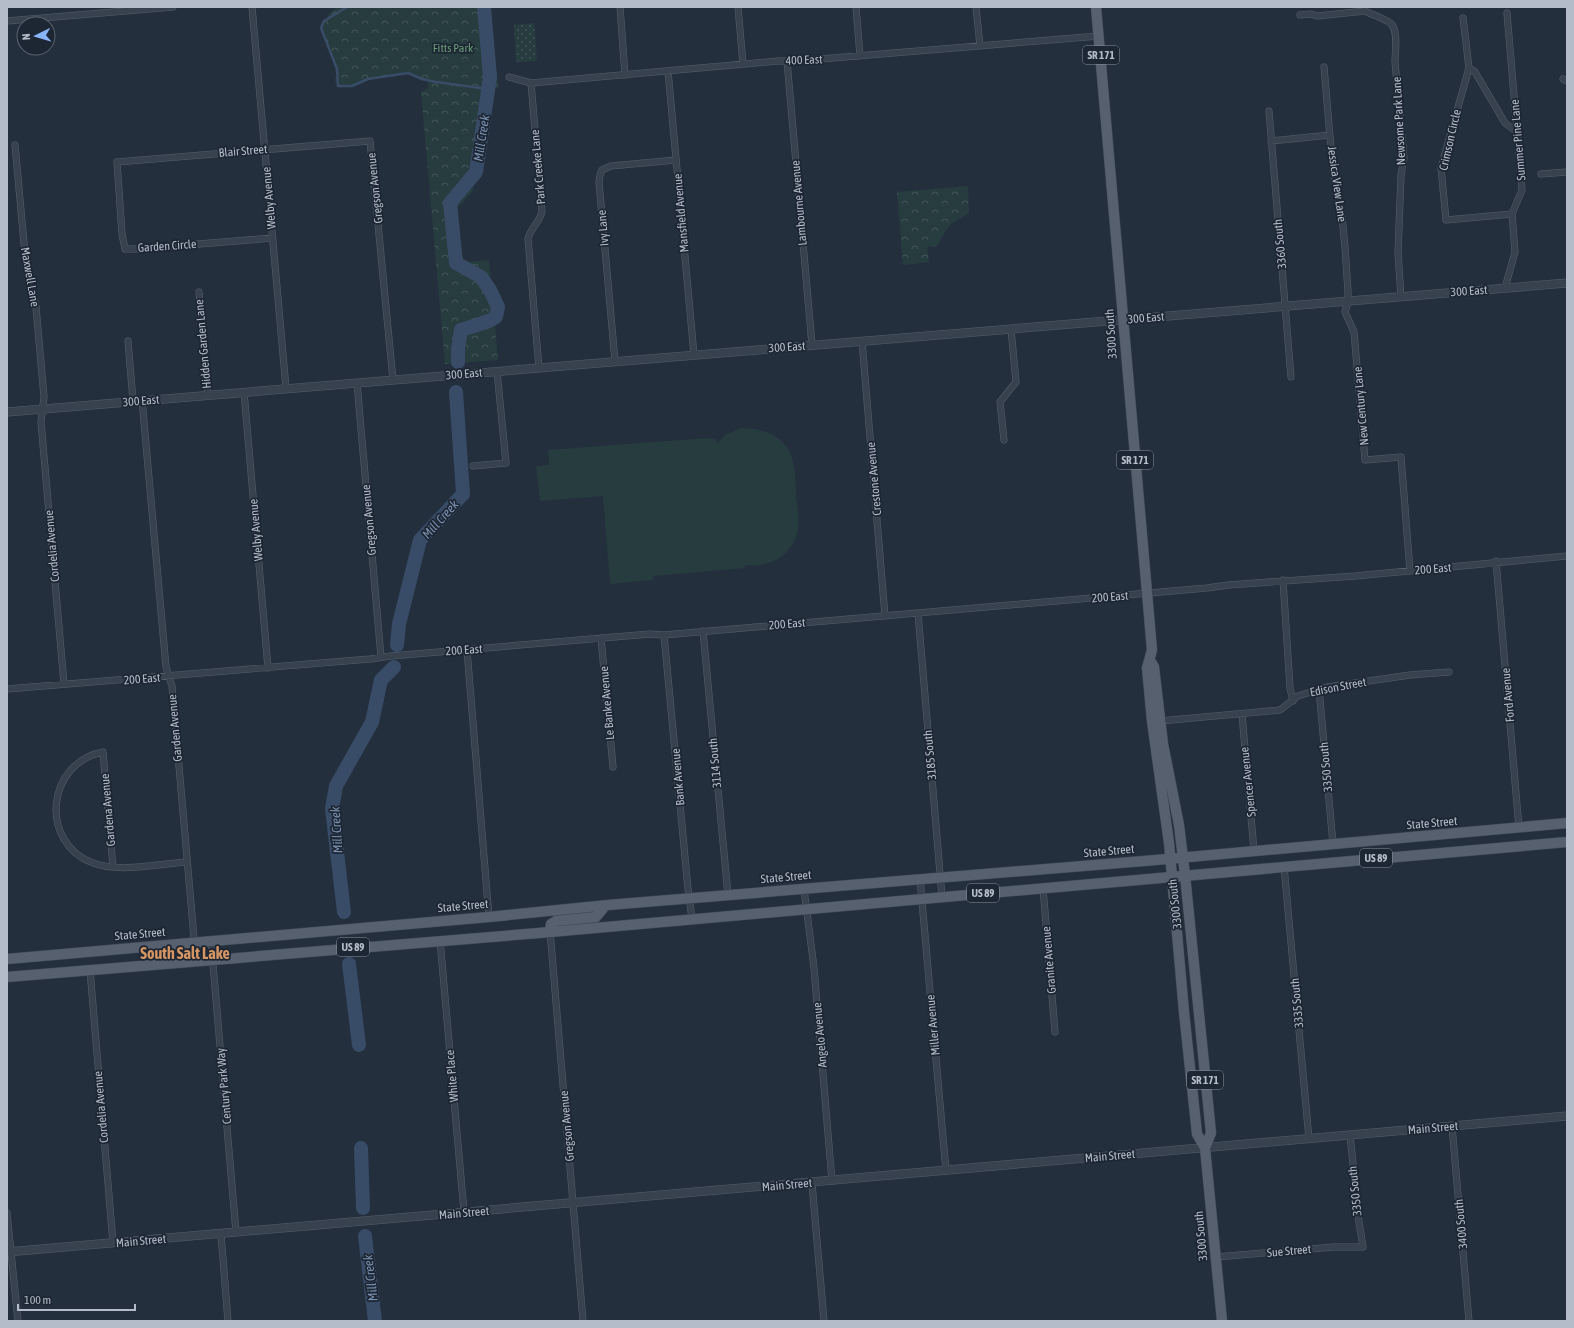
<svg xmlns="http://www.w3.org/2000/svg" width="1574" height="1328" font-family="'Asap Condensed',sans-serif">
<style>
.grass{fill:#263c3f}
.park{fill:url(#park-crowns)}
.garden{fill:url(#garden-dots)}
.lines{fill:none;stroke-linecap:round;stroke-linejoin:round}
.stream{stroke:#394c67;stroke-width:2.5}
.river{stroke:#394c67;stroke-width:14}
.minor-casing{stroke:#565f6c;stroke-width:7}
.tertiary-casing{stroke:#565f6c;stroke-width:9}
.primary-casing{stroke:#414a57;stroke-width:11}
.minor{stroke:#38414e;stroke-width:6}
.tertiary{stroke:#38414e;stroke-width:8}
.primary{stroke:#56606e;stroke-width:10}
.labels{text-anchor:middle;stroke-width:3.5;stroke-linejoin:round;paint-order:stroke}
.shield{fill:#1d2633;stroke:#878f9c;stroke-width:1}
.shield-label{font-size:11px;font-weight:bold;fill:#b4bcc9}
.park-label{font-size:12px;fill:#6b9a76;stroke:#1d2633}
.street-label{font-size:12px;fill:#b4bcc9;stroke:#1d2633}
.water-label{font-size:13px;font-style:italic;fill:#7c92b1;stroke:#1d2633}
.district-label{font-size:16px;font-weight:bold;fill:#d59563;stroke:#1d2633}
</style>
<defs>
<pattern id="park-crowns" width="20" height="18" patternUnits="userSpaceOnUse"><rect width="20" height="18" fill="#263c3f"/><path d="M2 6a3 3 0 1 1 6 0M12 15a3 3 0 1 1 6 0" fill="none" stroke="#435659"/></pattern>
<pattern id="garden-dots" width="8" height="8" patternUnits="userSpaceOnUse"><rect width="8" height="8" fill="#263c3f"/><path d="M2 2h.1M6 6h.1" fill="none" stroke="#435659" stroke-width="1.8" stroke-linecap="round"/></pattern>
</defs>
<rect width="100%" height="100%" fill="#242f3e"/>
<path class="grass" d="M741,428C764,428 788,437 793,462C796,472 796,484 796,495C797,506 800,518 798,529C794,555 770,568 746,565L744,568L653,576V580L610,584L603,496L540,501L536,466L549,465L548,450L707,438L717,440V444L725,435Z"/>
<path class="park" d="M337,7H490L498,88L490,89L491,119L482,157L483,167L478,168L472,192L457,208L461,256L467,262L489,260C490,268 490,277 492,285C495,303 510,308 495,326L498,360L445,364L421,92L428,88V80L408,73L368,79L352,86H338L335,81L337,69L321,28L329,14Z
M968,186L969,213L951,224L946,230L937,246L927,247L929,262L903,265L897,192Z"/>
<path class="garden" d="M534,23L537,61L516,62L514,25Z"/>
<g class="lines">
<path class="stream" d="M347,7L324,21L321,28L337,69L338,86H352L368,79L408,73L422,79L436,82L488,89"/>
<path class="river" d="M458,362V349L461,330L489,321L496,317L498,307L490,290L481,277L456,263L450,203L476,172L490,77L484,7
M397,645L399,624L420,540L463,494L456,392
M344,912L332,809L336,786L372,722L381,680L394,667
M349,964L359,1045
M361,1148L363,1208
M365,1236L375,1321"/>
<defs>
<path id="minor" d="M252,7L286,388
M620,7L625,75
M738,7L743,64
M856,7L860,56
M976,7L980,46
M1365,11C1373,15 1383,18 1390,23C1399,29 1395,52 1395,62L1404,158L1401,175L1398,253L1401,297
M1300,15L1311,14L1317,16L1365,11
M1463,18L1469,68L1441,168L1446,220L1512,214
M7,21L173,7
M787,61L812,345
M1324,67L1333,171L1342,217L1345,247L1348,291V301L1345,312L1354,332L1365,460L1401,457L1410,571
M1469,68L1475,72L1505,123L1517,132
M668,71L694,355
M509,77L531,83L778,61H796L1099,36
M1563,79L1567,81
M531,83L542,211C540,223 530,228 528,239L539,368
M1269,111L1291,377
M1271,141L1330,135
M15,145L26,265L36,307L44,397L41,422L64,684
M1541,174L1567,172
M273,238L137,249H125L122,234L117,162L370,141L393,380
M1505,288L1515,252L1512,214L1522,190L1507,13
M199,292L208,395
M128,341L133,401
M862,341L885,616
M615,361L599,182L600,175L602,170L611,166L676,160
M357,383L381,657
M244,392L268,668
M142,400L166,667L172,686L196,961
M1004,440L1000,402L1016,382L1011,329
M473,466L506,463L497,371
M1496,561L1519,828
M1283,580L1290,688L1293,701
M918,613L942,897
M703,631L728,895
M664,635L688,889L692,919
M601,638L613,767
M467,650L489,917
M7,689L370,659L391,656L650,634L664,635L1207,588L1228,585L1355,576L1567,556
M1319,689L1333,844
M1242,714L1254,851
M1160,721L1280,710L1298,696L1327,687L1410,675L1449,672
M1284,866L1309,1139
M113,867L103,752C46,763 39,843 93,863C120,873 159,864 187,862
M920,879L946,1171
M1043,888L1055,1032
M804,889L814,968L832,1181
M550,931L583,1321
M440,940L464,1212
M211,941L236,1232
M90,970L113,1243
M1452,1126L1469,1321
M812,1183L824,1321
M7,1213L18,1321
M221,1234L228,1321
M1216,1257L1334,1247H1363L1359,1222L1350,1135"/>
<path id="tertiary" d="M7,412L1567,283
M7,1252L1567,1116"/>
<path id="primary" d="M1096,7L1152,650L1147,668L1152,721L1169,843L1184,1012L1197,1134L1205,1148L1222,1321
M1150,660L1154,667L1163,744L1179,825L1185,875L1211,1133L1205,1148
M550,931L551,924L556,921L596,917L605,906
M7,959L489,917L608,905L1156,860L1567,823
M7,977L539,933L1567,842"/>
</defs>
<use href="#minor" class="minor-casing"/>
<use href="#tertiary" class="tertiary-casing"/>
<use href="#primary" class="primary-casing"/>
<use href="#minor" class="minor"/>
<use href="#tertiary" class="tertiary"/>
<use href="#primary" class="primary"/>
</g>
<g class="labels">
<g class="shield">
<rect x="1083" y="46" width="36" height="18" rx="3"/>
<rect x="1117" y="451" width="36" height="18" rx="3"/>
<rect x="1360" y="849" width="32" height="18" rx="3"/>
<rect x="967" y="884" width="32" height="18" rx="3"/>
<rect x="337" y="938" width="32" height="18" rx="3"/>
<rect x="1187" y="1071" width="36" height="18" rx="3"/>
</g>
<g class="shield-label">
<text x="1101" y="59">SR 171</text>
<text x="1135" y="464">SR 171</text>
<text x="1376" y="862">US 89</text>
<text x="983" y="897">US 89</text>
<text x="353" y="951">US 89</text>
<text x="1205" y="1084">SR 171</text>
</g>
<g class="park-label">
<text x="453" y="52">Fitts Park</text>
</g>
<g class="street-label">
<text transform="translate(804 60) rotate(-2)" y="4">400 East</text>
<text transform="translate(1399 121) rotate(-93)" y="4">Newsome Park Lane</text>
<text transform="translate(1450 140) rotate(-77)" y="4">Crimson Circle</text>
<text transform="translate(1518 140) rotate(-95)" y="4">Summer Pine Lane</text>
<text transform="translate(243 151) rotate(-5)" y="4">Blair Street</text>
<text transform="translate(538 167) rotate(-95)" y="4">Park Creeke Lane</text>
<text transform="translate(1337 184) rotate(82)" y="4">Jessica View Lane</text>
<text transform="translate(375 188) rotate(-96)" y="4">Gregson Avenue</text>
<text transform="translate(269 198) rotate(-95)" y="4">Welby Avenue</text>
<text transform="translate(799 203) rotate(-95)" y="4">Lambourne Avenue</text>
<text transform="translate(681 213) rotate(-95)" y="4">Mansfield Avenue</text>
<text transform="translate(603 228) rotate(-95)" y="4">Ivy Lane</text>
<text transform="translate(1280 244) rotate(-95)" y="4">3360 South</text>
<text transform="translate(167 246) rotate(-4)" y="4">Garden Circle</text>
<text transform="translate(30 277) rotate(80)" y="4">Maxwell Lane</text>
<text transform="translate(1469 291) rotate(-4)" y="4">300 East</text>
<text transform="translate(1146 318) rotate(-5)" y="4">300 East</text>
<text transform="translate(1111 334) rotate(-94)" y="4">3300 South</text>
<text transform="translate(203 344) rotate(-95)" y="4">Hidden Garden Lane</text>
<text transform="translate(787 347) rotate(-4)" y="4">300 East</text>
<text transform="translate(464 374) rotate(-5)" y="4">300 East</text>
<text transform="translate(141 401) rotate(-5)" y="4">300 East</text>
<text transform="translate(1361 406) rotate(-95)" y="4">New Century Lane</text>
<text transform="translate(874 479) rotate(-95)" y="4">Crestone Avenue</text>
<text transform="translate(369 520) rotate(-95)" y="4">Gregson Avenue</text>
<text transform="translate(256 530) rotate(-95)" y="4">Welby Avenue</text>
<text transform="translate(52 546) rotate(-95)" y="4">Cordelia Avenue</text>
<text transform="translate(1433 569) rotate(-5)" y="4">200 East</text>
<text transform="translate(1110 597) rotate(-5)" y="4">200 East</text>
<text transform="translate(787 624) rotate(-5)" y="4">200 East</text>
<text transform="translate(464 650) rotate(-4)" y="4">200 East</text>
<text transform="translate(142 679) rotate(-5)" y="4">200 East</text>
<text transform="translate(1338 687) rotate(-11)" y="4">Edison Street</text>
<text transform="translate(1508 695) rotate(-95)" y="4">Ford Avenue</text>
<text transform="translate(607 703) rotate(-95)" y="4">Le Banke Avenue</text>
<text transform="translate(175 728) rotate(-95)" y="4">Garden Avenue</text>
<text transform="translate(930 755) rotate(-95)" y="4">3185 South</text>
<text transform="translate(715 763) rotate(-95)" y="4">3114 South</text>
<text transform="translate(1326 767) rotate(-95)" y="4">3350 South</text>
<text transform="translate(678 777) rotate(-95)" y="4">Bank Avenue</text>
<text transform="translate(1248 782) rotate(-96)" y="4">Spencer Avenue</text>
<text transform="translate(108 810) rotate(-95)" y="4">Gardena Avenue</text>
<text transform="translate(1432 823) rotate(-5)" y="4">State Street</text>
<text transform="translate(1109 851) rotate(-5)" y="4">State Street</text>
<text transform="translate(786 877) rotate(-5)" y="4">State Street</text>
<text transform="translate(1175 904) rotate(-96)" y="4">3300 South</text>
<text transform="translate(463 906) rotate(-5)" y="4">State Street</text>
<text transform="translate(140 934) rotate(-5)" y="4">State Street</text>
<text transform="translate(1049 960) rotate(-95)" y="4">Granite Avenue</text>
<text transform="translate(1297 1003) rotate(-95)" y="4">3335 South</text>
<text transform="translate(933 1025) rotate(-95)" y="4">Miller Avenue</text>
<text transform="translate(820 1035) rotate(-95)" y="4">Angelo Avenue</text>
<text transform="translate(452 1076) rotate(-95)" y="4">White Place</text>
<text transform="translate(224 1086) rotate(-95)" y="4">Century Park Way</text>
<text transform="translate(101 1107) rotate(-95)" y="4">Cordelia Avenue</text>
<text transform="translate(567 1126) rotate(-95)" y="4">Gregson Avenue</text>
<text transform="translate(1433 1128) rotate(-5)" y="4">Main Street</text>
<text transform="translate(1110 1156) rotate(-5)" y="4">Main Street</text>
<text transform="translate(787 1185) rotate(-5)" y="4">Main Street</text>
<text transform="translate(1355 1191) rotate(-96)" y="4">3350 South</text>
<text transform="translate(464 1213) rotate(-5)" y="4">Main Street</text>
<text transform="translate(1461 1224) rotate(-95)" y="4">3400 South</text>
<text transform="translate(1201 1236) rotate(-95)" y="4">3300 South</text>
<text transform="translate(141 1241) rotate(-5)" y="4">Main Street</text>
<text transform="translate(1289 1251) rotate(-5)" y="4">Sue Street</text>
</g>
<g class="water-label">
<text transform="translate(481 138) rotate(-81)" y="5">Mill Creek</text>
<text transform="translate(440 519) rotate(-48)" y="5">Mill Creek</text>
<text transform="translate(336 830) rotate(-94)" y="5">Mill Creek</text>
<text transform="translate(370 1278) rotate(-97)" y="5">Mill Creek</text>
</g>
<g class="district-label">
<text x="185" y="959">South Salt Lake</text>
</g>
</g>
<rect width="1574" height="1328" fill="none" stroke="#b4bcc9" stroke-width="16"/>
<g transform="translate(36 36) rotate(265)"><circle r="19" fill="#1d2633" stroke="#59626f"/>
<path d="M0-3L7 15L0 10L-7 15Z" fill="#8ab4f8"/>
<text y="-6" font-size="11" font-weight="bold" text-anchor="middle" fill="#b4bcc9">N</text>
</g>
<path d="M18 1304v6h117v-6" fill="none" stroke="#b4bcc9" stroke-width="2"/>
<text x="24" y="1304" font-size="12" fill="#b4bcc9" stroke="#1d2633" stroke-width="3" paint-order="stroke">100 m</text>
</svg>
